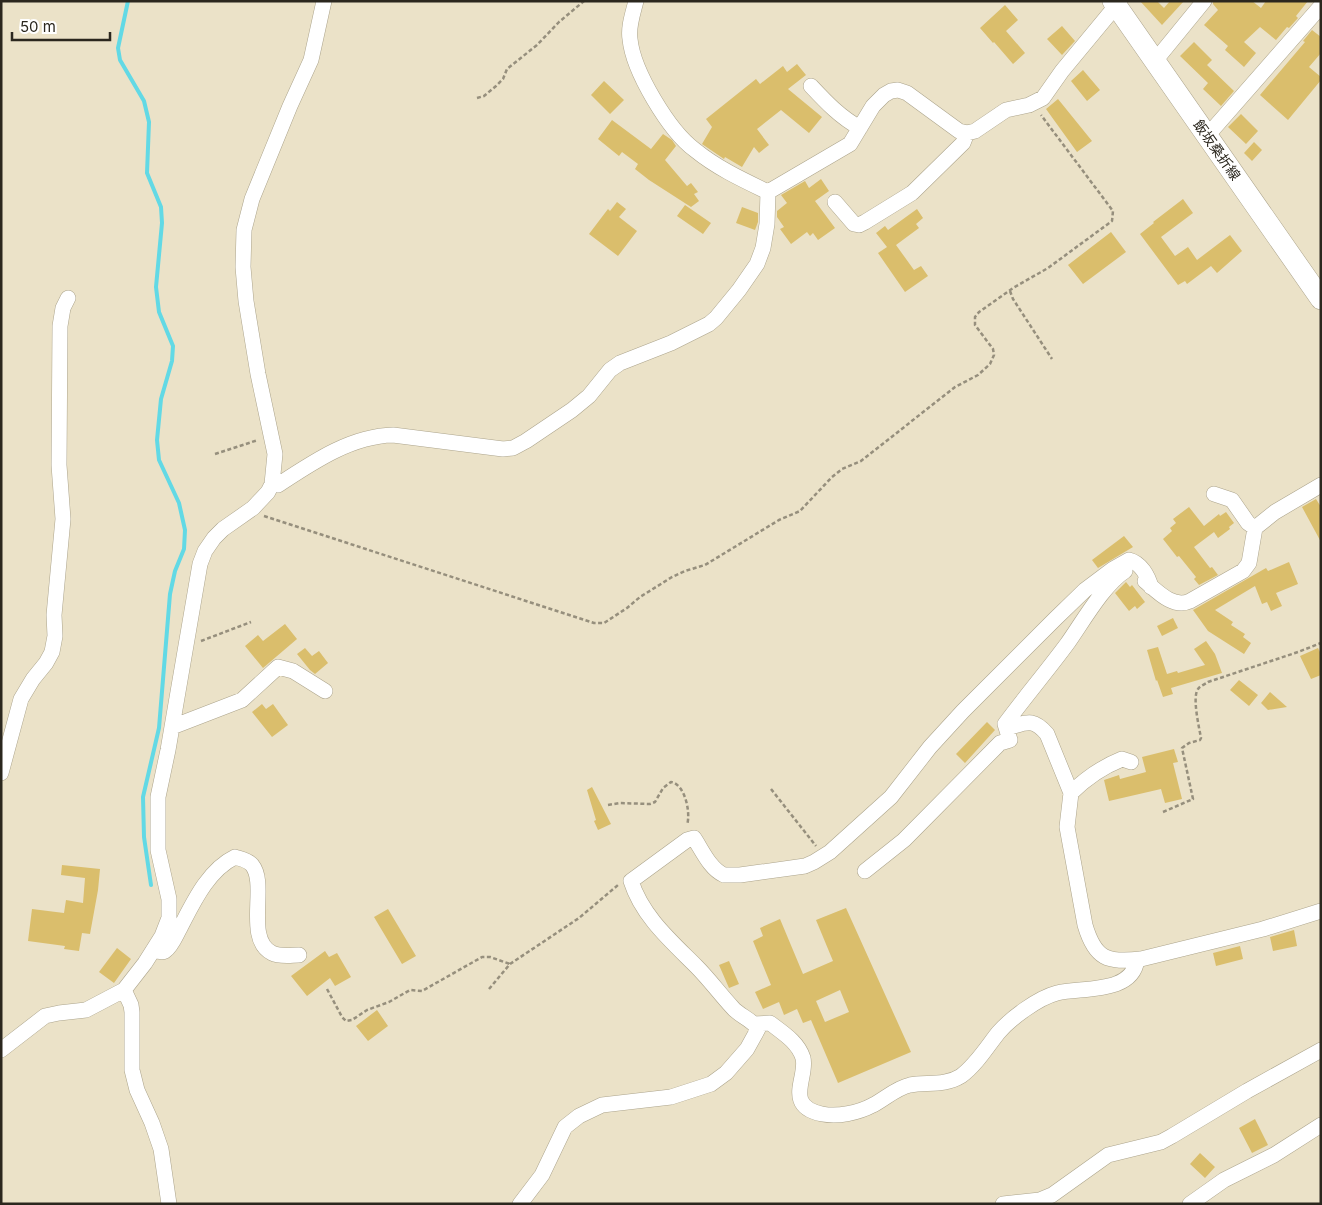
<svg xmlns="http://www.w3.org/2000/svg" width="1322" height="1205" font-family="Inter,'Noto Sans JP',sans-serif">
<style>
.lines{fill:none;stroke-linecap:round;stroke-linejoin:round}
.stream{stroke:#62d9e5;stroke-width:4}
.building{fill:#dabe6c;fill-rule:evenodd}
.minor-casing{stroke:#aca48c;stroke-width:16}
.secondary-casing{stroke:#aca48c;stroke-width:22}
.path{stroke:#968f7d;stroke-width:2.5;stroke-dasharray:4 2.5;stroke-linecap:butt}
.minor{stroke:#fff;stroke-width:15}
.secondary{stroke:#fff;stroke-width:21}
.labels{text-anchor:middle;stroke-width:4;stroke-linejoin:round;paint-order:stroke}
.street-label{font-size:14px;fill:#2b271e;stroke:#fff}
</style>
<rect width="100%" height="100%" fill="#ebe2c8"/>
<g class="lines">
<path class="stream" d="M128,1L118,48L120,60L144,101L149,122L147,173L161,207L162,223L156,287L159,312L173,346L172,361L161,399L157,440L159,460L179,503L185,530L184,549L175,571L170,594L159,728L143,797L144,837L151,885"/>
</g>
<path class="building" d="M1140,1H1157L1164,8L1170,1H1184L1162,25Z
M1213,1H1252L1261,8L1266,1H1308L1296,16L1298,18L1289,28L1287,27L1276,40L1260,27L1244,42L1256,53L1244,67L1225,50L1228,46L1204,25L1218,10L1213,4Z
M1005,5L1018,20L1006,31L1025,53L1013,64L994,42L993,43L980,28Z
M1062,26L1075,41L1062,55L1047,39Z
M1312,30L1321,37V53L1309,67L1321,77V80L1288,120L1260,95L1305,42L1303,41Z
M1194,42L1212,60L1207,65L1234,91L1221,106L1203,89L1208,83L1180,56Z
M797,64L806,75L788,89L822,117L809,133L781,110L757,129L769,145L759,153L754,147L742,167L725,157L724,159L702,144L712,127L706,119L756,79L760,84L783,66L787,72Z
M1083,70L1100,90L1087,101L1071,81Z
M604,81L624,100L610,114L591,95Z
M1058,99L1092,141L1077,152L1046,109Z
M1241,114L1258,131L1246,144L1228,127Z
M612,120L651,149L663,134L672,140L676,146L665,160L687,186L691,183L698,192L694,194L699,201L691,207L649,180L635,169L638,164L622,152L619,156L598,139Z
M1254,142L1262,150L1252,161L1244,153Z
M821,179L829,191L815,201L835,228L818,240L813,233L810,236L807,232L791,244L780,229L784,227L777,217V211L787,203L781,195L805,181L809,188Z
M1183,199L1193,213L1161,237L1175,256L1188,247L1197,260L1230,235L1242,251L1217,273L1211,266L1187,284L1185,281L1178,285L1140,234L1154,223L1153,222Z
M617,202L626,209L619,217L637,231L618,256L589,234L608,209L610,211Z
M685,205L711,223L703,234L677,216Z
M742,207L758,213V222L755,230L736,223Z
M917,209L923,218L916,224L919,228L896,245L914,270L921,266L928,276L905,292L878,253L887,247L876,233L885,226L888,230Z
M1111,232L1126,252L1083,284L1068,265Z
M1316,499L1321,507V542L1302,507Z
M1189,507L1204,526L1219,514L1220,516L1226,512L1234,523L1229,527L1230,529L1218,538L1214,532L1194,547L1210,568L1212,567L1218,575L1199,585L1194,579L1196,577L1179,556L1177,557L1163,539L1172,531L1170,528L1176,523L1173,519Z
M1124,536L1133,547L1098,568L1092,560Z
M1289,562L1298,584L1276,593L1282,606L1271,611L1267,602L1262,604L1255,586L1215,610L1233,622L1231,625L1245,634L1243,637L1251,643L1244,654L1208,631L1193,610L1266,568L1268,571Z
M1126,582L1130,587L1132,585L1145,602L1137,609L1135,606L1129,611L1115,593Z
M1173,618L1178,628L1162,636L1157,626Z
M285,624L297,639L263,668L245,646L258,635L263,641Z
M1206,641L1215,654L1222,673L1171,688L1173,694L1163,697L1157,680L1156,681L1147,650L1158,647L1167,674L1177,671L1178,673L1205,665L1194,649Z
M305,648L312,656L319,651L328,663L315,674L310,670L297,654Z
M1318,648L1321,654V675L1311,679L1300,656Z
M1239,680L1258,695L1249,706L1230,690Z
M1270,692L1287,707L1268,710L1261,703Z
M262,704L266,709L273,704L288,725L272,737L252,712Z
M987,722L995,730L965,763L956,754Z
M1174,749L1178,762L1173,763L1182,799L1165,803L1161,789L1109,801L1104,780L1119,775L1120,779L1146,772L1142,757Z
M592,787L611,824L598,830L594,821L596,820L587,790Z
M62,865L100,869L98,890L90,934L82,933L79,951L64,949L65,946L28,941L32,909L64,913L66,900L83,903L85,878L61,875Z
M846,908L911,1052L838,1083L811,1020L803,1023L797,1009L784,1015L779,1002L763,1009L755,992L771,985L753,941L763,936L760,928L780,919L803,974L833,961L816,920ZM840,990L849,1012L825,1022L816,1001Z
M388,909L416,956L402,964L374,917Z
M1294,930L1297,946L1273,951L1270,937Z
M1240,946L1243,959L1216,966L1213,953Z
M117,948L131,959L114,983L99,972Z
M325,951L329,957L337,953L351,977L335,986L330,978L307,996L291,976Z
M729,961L739,984L729,988L719,965Z
M377,1010L388,1026L368,1041L356,1026Z
M1255,1119L1268,1145L1252,1153L1239,1128Z
M1200,1153L1215,1167L1205,1178L1190,1164Z"/>
<g class="lines">
<defs>
<path id="minor" d="M636,1C633,13 628,27 630,39C633,71 669,131 695,150C717,168 743,180 768,192L850,144L873,106L884,95L891,91L898,90L907,93L959,131L967,133L975,131L1006,110L1029,105L1043,98L1062,71L1120,1
M1155,61L1204,1
M811,86C826,102 840,117 860,128
M1207,136L1321,6
M835,202L854,224L859,225L865,222L912,193L963,143L967,133
M278,485C313,462 351,436 393,435L503,449L513,448L526,441L572,410L589,396L610,370L620,363L671,343L709,324L716,318L739,290L757,264L763,248L767,224L768,192
M1214,494L1232,500L1248,523L1255,528
M1145,581C1157,591 1173,609 1190,601L1243,571L1249,563L1255,528L1275,512L1321,485
M172,727L242,700L278,667L293,671L325,691
M1007,728C1026,723 1032,717 1047,734L1071,793L1067,827L1085,925C1095,959 1107,963 1141,959L1263,929L1321,911
M1,773L21,699L33,679L46,663L52,652L55,636L54,615L63,519L59,465L60,326L63,308L68,298
M1071,793C1087,777 1102,767 1122,759L1131,762
M865,871L904,840L1000,743L1010,740L1005,724C1025,697 1047,671 1067,644C1082,623 1104,584 1125,571
M153,950C157,951 161,953 165,951C172,946 176,935 180,928C193,903 208,870 235,857C241,859 248,860 252,865C268,884 244,939 272,953C280,957 291,955 299,955
M124,990L131,1005L132,1012V1070L137,1090L152,1123L161,1149L169,1204
M755,1024L770,1023C783,1033 798,1042 803,1058C808,1077 783,1106 822,1114C838,1117 858,1113 873,1105C885,1099 896,1088 910,1085C927,1082 945,1086 961,1076C976,1065 987,1047 998,1033C1011,1018 1038,998 1057,993C1083,987 1132,994 1137,960
M1,1050L45,1016L59,1013L86,1010L124,990L145,963L162,936L169,918V899L158,850V797L168,750L200,564L205,551L214,538L223,529L253,508L268,492L272,484L275,454L258,374L246,301L243,267L244,230L252,199L290,106L311,60L324,1
M520,1204L542,1175L565,1127L579,1116L602,1105L671,1097L711,1084L726,1073L747,1049L758,1029C752,1019 739,1016 732,1007C720,994 709,979 696,966C671,941 642,916 631,881L687,840L694,838C702,850 710,869 724,875H740L805,866L814,862L830,852L891,797L930,747L963,711L1055,619L1085,590L1113,569L1129,560C1141,563 1148,576 1151,587
M1003,1204L1040,1200L1052,1195L1108,1155L1161,1142L1172,1136L1247,1091L1321,1050
M1190,1204L1224,1180L1274,1155L1321,1125"/>
<path id="secondary" d="M1113,1L1321,299"/>
</defs>
<use href="#minor" class="minor-casing"/>
<use href="#secondary" class="secondary-casing"/>
<path class="path" d="M477,98L484,96L496,86L503,79L507,69L537,45L559,22L584,1
M1010,291L1013,299L1052,359
M215,454L258,440
M264,516L594,623H604L627,608L640,597L672,577L685,571L705,565L779,520L800,511L832,477L842,469L861,461L955,387L978,375L990,364L994,355L993,349L975,325V317L979,312L1013,288L1048,268L1112,221L1113,211L1041,115
M201,641L251,622
M771,789L816,846
M608,805L620,803L650,804L655,802L663,788L671,782C685,784 691,813 687,825
M1163,812L1193,799L1182,748L1189,743L1200,740L1201,738C1199,727 1192,697 1198,689C1200,686 1205,684 1208,682L1298,652L1321,643
M327,989L342,1017L346,1021L352,1020L367,1010L389,1002L410,990L422,991L482,957H490L510,964
M489,989L510,964L579,918L618,885"/>
<use href="#minor" class="minor"/>
<use href="#secondary" class="secondary"/>
</g>
<g class="labels">
<g class="street-label">
<text transform="translate(1217 150) rotate(55)" y="5">飯坂桑折線</text>
</g>
</g>
<rect width="1322" height="1205" fill="none" stroke="#2b271e" stroke-width="5"/>
<path d="M12 32v8h98v-8" fill="none" stroke="#2b271e" stroke-width="2.5"/>
<text x="20" y="32" font-size="15" fill="#2b271e" stroke="#ffffff" stroke-width="4" paint-order="stroke">50 m</text>
</svg>
